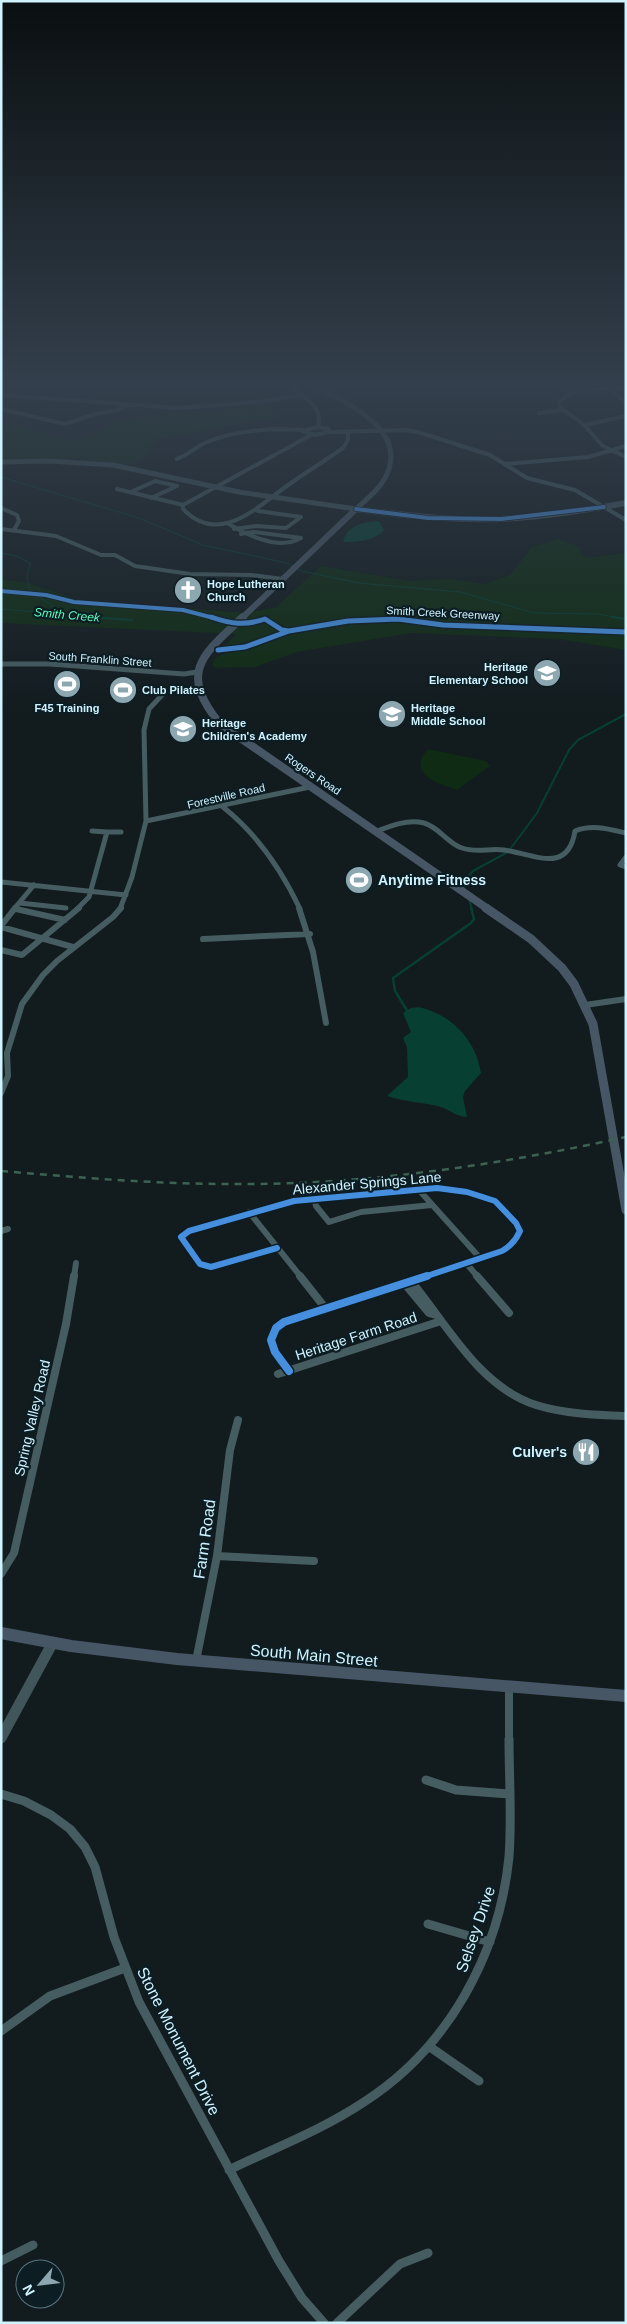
<svg xmlns="http://www.w3.org/2000/svg" width="627" height="2324" font-family="Arial,sans-serif">
<style>
.green{fill:#0f2b13}
.water{fill:#073f32}
.lines{fill:none;stroke-linecap:round;stroke-linejoin:round}
.stream-far2{stroke:#073f32;stroke-width:1}
.stream-far1{stroke:#073f32;stroke-width:2}
.stream{stroke:#073f32;stroke-width:2.5}
.street-far4{stroke:#455c60;stroke-width:4}
.street-far3{stroke:#455c60;stroke-width:5}
.street-far2{stroke:#455c60;stroke-width:6}
.street-far1{stroke:#455c60;stroke-width:8}
.street{stroke:#455c60;stroke-width:9}
.secondary-far1{stroke:#41565a;stroke-width:5}
.secondary{stroke:#41565a;stroke-width:11}
.primary-far3{stroke:#465665;stroke-width:6}
.primary-far2{stroke:#465665;stroke-width:8}
.primary-far1{stroke:#465665;stroke-width:9}
.primary{stroke:#465665;stroke-width:12}
.rail{stroke:#3c6352;stroke-width:2.5;stroke-dasharray:7 6;stroke-linecap:butt}
.cycleway-far3-casing{stroke:#0c1d24;stroke-width:5.5}
.cycleway-far2-casing{stroke:#0c1d24;stroke-width:8}
.cycleway-far1-casing{stroke:#0c1d24;stroke-width:9}
.cycleway-casing{stroke:#0c1d24;stroke-width:11}
.cycleway-far3{stroke:#468fdf;stroke-width:4}
.cycleway-far2{stroke:#468fdf;stroke-width:5}
.cycleway-far1{stroke:#468fdf;stroke-width:6}
.cycleway{stroke:#468fdf;stroke-width:8}
.labels{text-anchor:middle;stroke-width:4.5;stroke-linejoin:round;paint-order:stroke}
.far-poi-label{font-size:11px;font-weight:bold;fill:#cff3ff;stroke:#0c1d24;text-anchor:start}
.far-street-label{font-size:11px;fill:#cff3ff;stroke:#0c1d24}
.far-water-label{font-size:12px;font-style:italic;fill:#5dffbc;stroke:#0c1d24}
.poi-label{font-size:14px;font-weight:bold;fill:#cff3ff;stroke:#0c1d24;text-anchor:start}
.street-label{font-size:14px;fill:#cff3ff;stroke:#0c1d24}
.near-street-label{font-size:16px;fill:#cff3ff;stroke:#0c1d24}
</style>
<rect width="100%" height="100%" fill="#121b1e"/>
<path class="green" d="M1,386H250L259,388L277,417L158,439L145,456L133,465L68,458L1,459V423C27,423 50,441 75,440C93,438 108,424 125,420C163,411 204,413 243,406L240,401L53,392L24,386Z
M558,539L580,547V553L586,558L626,553V650L559,639L411,633L297,652L255,667L215,668L212,664L216,657L231,652L226,651V645L236,634L1,623V579L28,583L78,600L247,613L276,607L321,566L409,581L450,579L486,584L510,575L532,547Z
M428,749L486,761L490,766L457,790C438,784 405,773 428,749Z"/>
<path class="water" d="M379,521L384,530C374,541 357,542 343,542C347,525 364,522 379,521Z
M419,1007C452,1015 476,1040 481,1073L465,1091L463,1097L467,1117C457,1117 450,1110 441,1107C423,1102 404,1102 387,1096L408,1077L407,1047L403,1038L411,1032L403,1013L411,1008Z"/>
<g class="lines">
<path class="stream-far2" d="M1,477L139,518L203,545L287,563L302,571L359,583L460,592L534,613L598,614L619,618
M1,553L17,556L30,563L27,578L30,590L66,616
M1,609L105,618"/>
<path class="stream-far1" d="M90,617L132,620
M612,617L626,619
M511,848L537,813L569,750L578,740L626,714
M464,889L463,883L473,871L506,853
M469,899L472,909"/>
<path class="stream" d="M408,1012L395,991L393,978L471,923L474,919L471,908"/>
<path class="street-far4" d="M290,386C304,397 324,407 318,427
M558,386L575,392
M626,388C605,389 575,385 559,402L560,407L584,425L603,446L626,457
M610,389L626,403
M1,395L178,408L257,402L302,395
M1,409L65,424L95,414L118,410L128,404
M539,413L564,410
M584,425L626,416
M318,427L328,429L329,432L315,435L302,431Z
M329,432L406,430L418,432L490,455L527,478L575,490L626,520
M311,435L183,505V509C221,548 260,504 291,483C308,471 326,460 343,448L348,440V432
M177,459C188,455 197,446 207,442C237,430 271,428 303,430
M504,464L588,457L626,446
M117,489L183,505
M131,492L155,481L177,486L151,498
M1,508L17,515L19,521L14,530
M227,523L245,533
M1,529L56,536L101,555H115L135,566L190,574L251,575L283,579
M234,529L256,526L286,528L301,517L258,511
M254,532L301,538C283,548 263,541 245,533Z
M241,534L245,533"/>
<path class="street-far3" d="M1,664H50L184,674L197,672
M223,807C257,834 282,871 300,909
M146,821L310,787
M107,832H121
M375,832C390,826 407,819 424,823C439,827 447,843 462,848C476,853 490,848 504,850C534,854 568,875 575,831C592,824 609,829 626,833
M626,857L620,865L626,867
M1,882L126,895
M20,903L66,908
M14,909L34,885
M77,909L89,897L107,832L92,831
M120,909L132,877L146,821L144,730L149,709L163,694"/>
<path class="street-far2" d="M299,908L313,952L326,1023
M16,909L65,920
M1,926L15,908
M1,927L73,947
M203,939L310,934
M1,950L22,955L79,908
M585,1005L626,999
M1,1093L8,1076L7,1053L22,1004L43,975L57,961L113,917L121,908
M419,1190L480,1258
M314,1199L316,1206L329,1222L361,1212L432,1205
M249,1212L301,1277
M1,1231L8,1229
M277,1248L211,1267L200,1264L181,1237L189,1231L294,1201L437,1188L467,1192L495,1201L516,1223L520,1231C516,1240 511,1246 502,1251L424,1277
M466,1263L478,1277
M74,1277L76,1263"/>
<path class="street-far1" d="M300,1276L326,1309
M477,1276L509,1313
M411,1281C447,1324 478,1386 536,1405C565,1414 596,1415 626,1416
M404,1283L429,1313L436,1315
M289,1371L275,1352L271,1340L276,1328L284,1322L427,1276
M278,1374L441,1321
M217,1556L314,1561
M1,1574L14,1553L66,1324L74,1276
M196,1661L217,1556L230,1450L238,1420
M509,1689V1740"/>
<path class="street" d="M426,1780L456,1790L509,1794
M1,1794L24,1801L51,1815L70,1829L85,1847L95,1867L114,1937L139,2002L279,2261L302,2298L324,2323
M428,1924L490,1942
M1,2031L50,1996L125,1968
M430,2047L479,2081
M229,2170C274,2148 322,2130 364,2102C448,2048 499,1955 509,1857C512,1818 509,1778 509,1739
M1,2261L33,2245
M337,2323L400,2264L428,2253"/>
<path class="secondary-far1" d="M1,462L50,461L113,465L239,492L356,509C367,499 381,488 387,474C407,428 345,402 313,386"/>
<path class="secondary" d="M1,1738L52,1644"/>
<path class="primary-far3" d="M242,618L356,509C409,516 462,522 516,518C553,516 590,509 626,503"/>
<path class="primary-far2" d="M243,617C202,655 178,672 220,724L488,909"/>
<path class="primary-far1" d="M486,908L531,939L562,968L574,984L593,1024L626,1210"/>
<path class="primary" d="M1,1633L71,1646L177,1659L626,1696"/>
<path class="rail" d="M1,1171C84,1178 167,1185 251,1184C377,1183 503,1164 626,1137"/>
<defs>
<path id="cycleway-far3" d="M356,509L428,518L501,519L604,507
M1,591L46,595L74,602L183,610L214,618"/>
<path id="cycleway-far2" d="M211,617C231,624 245,626 265,619L282,630L289,631
M218,650L245,647L289,631L348,621L398,619L443,625L626,632"/>
<path id="cycleway-far1" d="M277,1248L211,1267L200,1264L181,1237L189,1231L294,1201L437,1188L467,1192L495,1201L516,1223L520,1231C516,1240 511,1246 502,1251L424,1277"/>
<path id="cycleway" d="M289,1371L275,1352L271,1340L276,1328L284,1322L427,1276"/>
</defs>
<use href="#cycleway-far3" class="cycleway-far3-casing"/>
<use href="#cycleway-far2" class="cycleway-far2-casing"/>
<use href="#cycleway-far1" class="cycleway-far1-casing"/>
<use href="#cycleway" class="cycleway-casing"/>
<use href="#cycleway-far3" class="cycleway-far3"/>
<use href="#cycleway-far2" class="cycleway-far2"/>
<use href="#cycleway-far1" class="cycleway-far1"/>
<use href="#cycleway" class="cycleway"/>
</g>
<linearGradient id="sky" x2="0" y2="1"><stop stop-color="#0a0f10"/><stop offset="0.54" stop-color="#333f4c"/><stop offset="1" stop-color="#333f4c" stop-opacity="0"/></linearGradient>
<rect width="627" height="711" fill="url(#sky)"/>
<defs>
<symbol id="church-disc" viewBox="-11 -11 22 22"><circle r="9.5" fill="#8da7b0" stroke="#0c1d24"/><path d="M-1.2-6h2.4v3.5h3.3v2.4h-3.3V6h-2.4V-.1h-3.3v-2.4h3.3Z" fill="#fff"/></symbol>
<symbol id="school-disc" viewBox="-11 -11 22 22"><circle r="9.5" fill="#8da7b0" stroke="#0c1d24"/><path d="M0-5L7-2L0 1L-7-2ZM-4 1L0 2.5L4 1V4Q0 6-4 4Z" fill="#fff"/></symbol>
<symbol id="stadium-disc" viewBox="-11 -11 22 22"><circle r="9.5" fill="#8da7b0" stroke="#0c1d24"/><path d="M0-5a6.5 5 0 1 0 0 10a6.5 5 0 1 0 0-10ZM-3.5-1.8h7v3.6h-7Z" fill="#fff"/></symbol>
<symbol id="restaurant-disc" viewBox="-11 -11 22 22"><circle r="9.5" fill="#8da7b0" stroke="#0c1d24"/><path d="M-5-6h1v4h1v-4h1v4h1v-4h1v5L-1.5 .5V6h-2V.5L-5-1ZM5-6V6H3V1.5H1.5Q1.5-4 5-6Z" fill="#fff"/></symbol>
</defs>
<g fill-rule="evenodd">
<use href="#church-disc" x="172" y="574" width="32" height="32"/>
<use href="#school-disc" x="531" y="657" width="32" height="32"/>
<use href="#stadium-disc" x="51" y="668" width="32" height="32"/>
<use href="#stadium-disc" x="107" y="674" width="32" height="32"/>
<use href="#school-disc" x="376" y="698" width="32" height="32"/>
<use href="#school-disc" x="167" y="713" width="32" height="32"/>
<use href="#stadium-disc" x="343" y="864" width="32" height="32"/>
<use href="#restaurant-disc" x="570" y="1436" width="32" height="32"/>
</g>
<g class="labels">
<g class="far-poi-label">
<text x="207" y="588">Hope Lutheran<tspan x="207" dy="13">Church</tspan></text>
<text x="528" y="671" text-anchor="end">Heritage<tspan x="528" dy="13">Elementary School</tspan></text>
<text x="142" y="694">Club Pilates</text>
<text x="67" y="712" text-anchor="middle">F45 Training</text>
<text x="411" y="712">Heritage<tspan x="411" dy="13">Middle School</tspan></text>
<text x="202" y="727">Heritage<tspan x="202" dy="13">Children's Academy</tspan></text>
</g>
<g class="far-street-label">
<text transform="translate(443 613) rotate(3)" y="4">Smith Creek Greenway</text>
<text transform="translate(100 659) rotate(4)" y="4">South Franklin Street</text>
<text transform="translate(313 774) rotate(34)" y="4">Rogers Road</text>
<text transform="translate(226 796) rotate(-13)" y="4">Forestville Road</text>
</g>
<g class="far-water-label">
<text transform="translate(67 615) rotate(5)" y="4">Smith Creek</text>
</g>
<g class="poi-label">
<text x="378" y="885">Anytime Fitness</text>
<text x="567" y="1457" text-anchor="end">Culver's</text>
</g>
<g class="street-label">
<text transform="translate(367 1183) rotate(-5)" y="5">Alexander Springs Lane</text>
<text transform="translate(356 1336) rotate(-18)" y="5">Heritage Farm Road</text>
<text transform="translate(32 1418) rotate(-77)" y="5">Spring Valley Road</text>
</g>
<g class="near-street-label">
<text transform="translate(204 1539) rotate(-82)" y="6">Farm Road</text>
<text transform="translate(314 1655) rotate(5)" y="6">South Main Street</text>
<text transform="translate(475 1929) rotate(-71)" y="6">Selsey Drive</text>
<text transform="translate(179 2041) rotate(63)" y="6">Stone Monument Drive</text>
</g>
</g>
<rect width="627" height="2324" fill="none" stroke="#cff3ff" stroke-width="5"/>
<g transform="translate(40 2284) rotate(242)"><circle r="24" fill="#0c1d24" stroke="#5a737c"/>
<path d="M0-4L9 19L0 12L-9 19Z" fill="#8da7b0"/>
<text y="-8" font-size="14" font-weight="bold" text-anchor="middle" fill="#cff3ff">N</text>
</g>
</svg>
